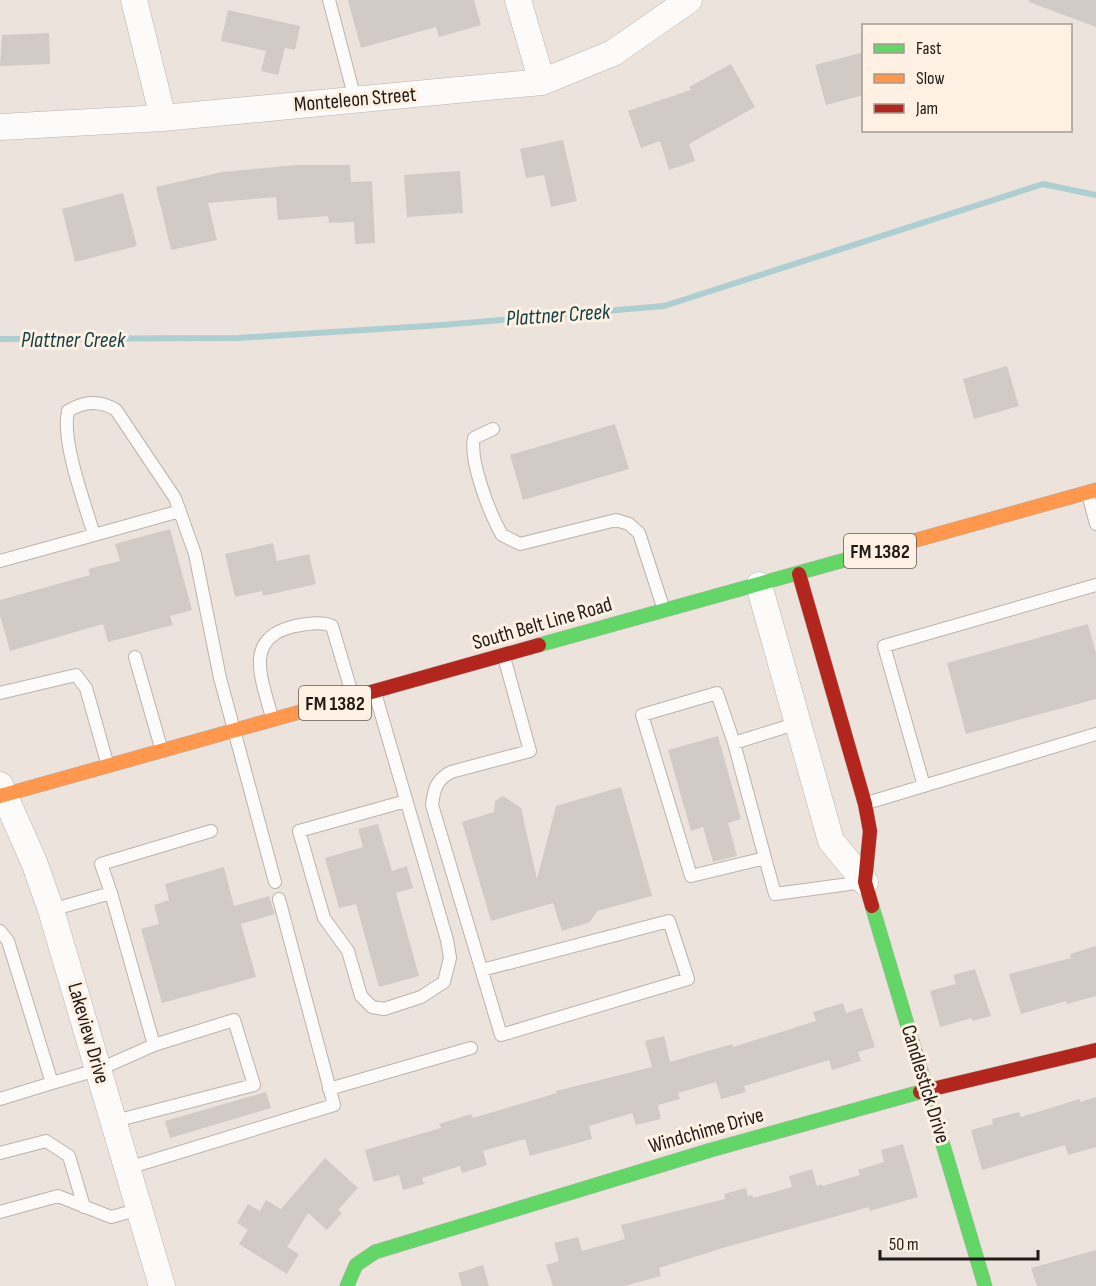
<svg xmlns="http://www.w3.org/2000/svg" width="1096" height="1286" font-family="'Sofia Sans Condensed',sans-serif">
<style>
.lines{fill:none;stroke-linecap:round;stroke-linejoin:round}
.stream{stroke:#adcfd1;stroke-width:6}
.building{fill:#d2cbc5}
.lane-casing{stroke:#bab3ae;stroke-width:14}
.street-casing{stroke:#bab3ae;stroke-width:27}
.fast-casing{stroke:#bab3ae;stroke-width:15}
.slow-casing{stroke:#bab3ae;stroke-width:15}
.jam-casing{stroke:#bab3ae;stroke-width:15}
.lane{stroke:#fcfbfa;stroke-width:12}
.street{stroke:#fcfbfa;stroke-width:26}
.fast{stroke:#63d668;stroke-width:14}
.slow{stroke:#ff974d;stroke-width:14}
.jam{stroke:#b3261e;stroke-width:14}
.labels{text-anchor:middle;stroke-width:6;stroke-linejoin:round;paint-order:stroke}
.shield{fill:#fef1e3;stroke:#635b54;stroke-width:1.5}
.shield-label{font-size:20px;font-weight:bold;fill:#201b17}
.street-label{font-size:21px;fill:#201b17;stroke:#fef1e3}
.water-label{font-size:22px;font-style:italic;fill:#124247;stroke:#fef1e3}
</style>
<rect width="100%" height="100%" fill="#ebe3dc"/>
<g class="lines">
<path class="stream" d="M0,339L238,338L442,325L664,306L1043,184L1096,195"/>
</g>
<path class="building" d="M348,0H474L481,25L439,37L436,27L361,48Z
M1029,0H1096V27L1029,2Z
M228,10L300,26L295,50L285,48L278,75L261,71L266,51L221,41Z
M49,33L50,64L0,66L2,35Z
M864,52V95L826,105L815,65Z
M731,64L755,107L689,144L695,161L669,170L660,141L641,148L628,111L691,90L689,87Z
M563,140L577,201L551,207L544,175L526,178L520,149Z
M297,165H350L351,182L372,181L375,243L355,244L354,222L329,223L328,216L278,220L276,197L208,203L217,240L171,250L156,187L222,172Z
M460,171L463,213L407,217L404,175Z
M123,193L137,246L75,262L62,209Z
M1007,366L1019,406L974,419L963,379Z
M615,424L629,469L523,500L510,455Z
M170,529L192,610L170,616L173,625L108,642L103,624L10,651L0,615V600L90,575L88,569L120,561L115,544Z
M273,543L277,561L309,554L316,584L263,596L262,591L235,597L225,554Z
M1088,624L1096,653V699L966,734L947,663Z
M718,736L741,819L728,823L737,856L713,862L703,827L691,831L668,750Z
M621,787L652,896L597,911L590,922L562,931L553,903L491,921L462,822L494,812L495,801L503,796L521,808L537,879L556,806Z
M378,824L392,871L407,866L413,888L396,893L419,976L379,987L356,904L339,908L325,858L363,847L358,829Z
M224,867L234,906L269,896L275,914L241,924L256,977L162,1003L141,929L159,924L154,905L169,900L165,884Z
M1096,946V996L1067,1004L1066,1001L1021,1014L1009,974L1071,958L1070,954Z
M975,969L991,1016L972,1021V1018L940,1027L930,991L956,984L953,975Z
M843,1003L846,1013L862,1008L875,1047L858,1052L861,1061L832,1070L829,1060L744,1086L746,1092L721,1099L716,1082L678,1093L680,1099L658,1105L661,1119L636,1125L632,1113L589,1126L592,1139L530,1156L525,1139L483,1151L487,1165L462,1173L460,1166L422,1178L424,1184L403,1190L399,1175L374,1182L365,1150L441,1128L439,1124L471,1114L473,1118L557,1093L556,1091L652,1067L645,1041L664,1036L670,1062L732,1044L733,1047L816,1021L813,1012Z
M266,1092L271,1108L170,1138L165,1121Z
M1096,1097V1147L1068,1155L1065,1145L982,1170L971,1130L993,1124L992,1119L1019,1112L1021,1117L1080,1099V1102Z
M903,1144L918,1197L870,1211L869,1207L723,1248L659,1268L661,1276L624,1286H553L546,1265L559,1261L554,1243L578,1237L582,1251L625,1239L621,1225L725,1199L724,1194L746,1188L748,1196L752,1195L753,1198L792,1187L789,1176L812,1169L817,1186L821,1184L822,1186L860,1175L858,1170L884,1162L881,1150Z
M325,1158L358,1188L338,1210L342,1213L327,1230L308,1213L287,1247L299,1254L287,1274L239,1244L248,1230L237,1223L248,1204L260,1211L266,1200L281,1209Z
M1096,1250V1286H1037L1031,1268Z
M483,1265L489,1286H462L458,1273Z"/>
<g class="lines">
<defs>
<path id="lane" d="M329,0L355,99
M493,429L474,438C469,461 490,514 502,535L520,544L616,520L629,524L639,533L664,610
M1088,494L1096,524
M94,535L180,511
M0,561L94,535C85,504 61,441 68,411C84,401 100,400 116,410L175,498L195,554L220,678L275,882
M135,657L162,751
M0,693L76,675L86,688L108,766
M375,693L447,940L450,958L444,982L421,997L384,1009L372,1007L361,996L348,951L324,918L299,831L406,801
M272,718C263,681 241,638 295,626C307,624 321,621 332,626L353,697
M798,723L734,743L717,693L642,715L691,876L765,858L775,894L864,882
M734,743L765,858
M924,786L884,646L1096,585
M867,803L1096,734
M111,893L154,1045L234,1020L254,1085L115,1121
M51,910L111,893L101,864L211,831
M0,931L8,941L52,1083L100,1069L154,1045
M482,970L669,921L688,979L501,1035L432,805C434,789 436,780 451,772L530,751L504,657
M329,1089L471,1048
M0,1099L52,1083
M0,1153L46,1141L69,1156L84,1207
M128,1168L334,1105L279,899
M0,1212L58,1196L111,1217L140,1209"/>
<path id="street" d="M134,0L163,118
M518,0L542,82
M0,127L163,118L542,82L613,53L689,0
M759,585L831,841L865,882
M0,785L34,862L51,910L162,1286"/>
<path id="fast" d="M539,645L859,556
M872,906L985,1286
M347,1286L356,1265L375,1252L711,1150L920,1092"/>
<path id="slow" d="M859,556L1096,490
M0,796L332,703"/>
<path id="jam" d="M799,574L865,804L870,831L865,882L872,906
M332,703L539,645
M920,1092L1096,1050"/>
</defs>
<use href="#lane" class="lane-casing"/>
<use href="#street" class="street-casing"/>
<use href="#fast" class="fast-casing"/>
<use href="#slow" class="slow-casing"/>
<use href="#jam" class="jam-casing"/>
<use href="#lane" class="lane"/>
<use href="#street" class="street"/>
<use href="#fast" class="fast"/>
<use href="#slow" class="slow"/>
<use href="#jam" class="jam"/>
</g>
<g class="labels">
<g class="shield">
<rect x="844" y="534" width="72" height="34" rx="4.5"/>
<rect x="299" y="686" width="72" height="34" rx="4.5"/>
</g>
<g class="shield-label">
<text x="880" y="558">FM 1382</text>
<text x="335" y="710">FM 1382</text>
</g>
<g class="street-label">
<text transform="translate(355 99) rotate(-5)" y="7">Monteleon Street</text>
<text transform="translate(542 623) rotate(-16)" y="7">South Belt Line Road</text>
<text transform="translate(89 1033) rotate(74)" y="7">Lakeview Drive</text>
<text transform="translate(926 1084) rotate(73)" y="7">Candlestick Drive</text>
<text transform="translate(706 1130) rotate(-16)" y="7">Windchime Drive</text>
</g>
<g class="water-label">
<text transform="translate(558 314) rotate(-4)" y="8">Plattner Creek</text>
<text x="73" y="347">Plattner Creek</text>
</g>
</g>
<rect x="862" y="24" width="210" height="108" fill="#fef1e3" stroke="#a59b91" stroke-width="1.5"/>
<rect x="874" y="44" width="30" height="9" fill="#63d668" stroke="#a59b91" stroke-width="1.5"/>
<text x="916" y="54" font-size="18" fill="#201b17">Fast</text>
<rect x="874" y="74" width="30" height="9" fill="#ff974d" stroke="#a59b91" stroke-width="1.5"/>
<text x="916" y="84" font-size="18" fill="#201b17">Slow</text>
<rect x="874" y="104" width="30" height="9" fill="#b3261e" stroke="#a59b91" stroke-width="1.5"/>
<text x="916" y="114" font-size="18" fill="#201b17">Jam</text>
<path d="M880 1250v9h158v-9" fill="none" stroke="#201b17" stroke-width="3"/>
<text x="889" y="1250" font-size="18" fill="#201b17" stroke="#fef1e3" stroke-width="4.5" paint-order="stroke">50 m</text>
</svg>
